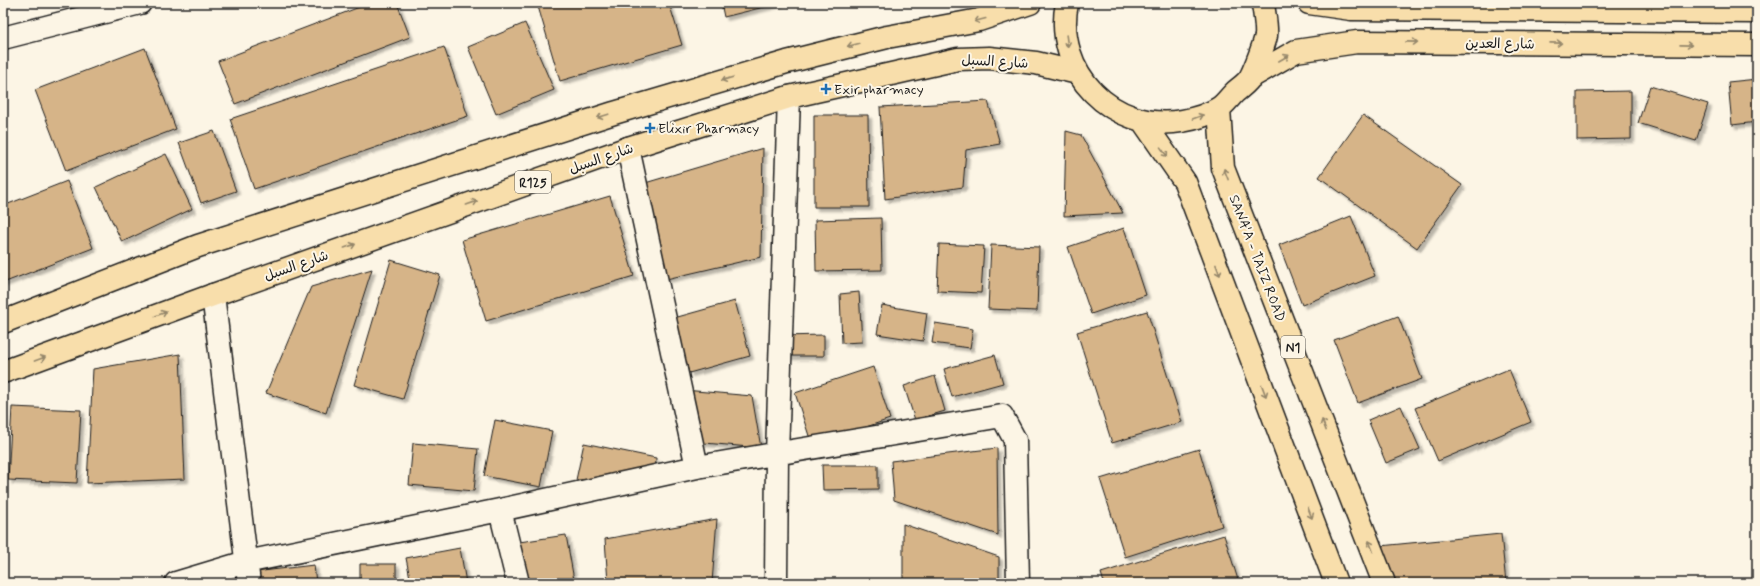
<svg xmlns="http://www.w3.org/2000/svg" width="1760" height="586" font-family="Mynerve,'Playpen Sans Arabic',sans-serif">
<style>
.building{fill:#d6b488;stroke:#1c1c1c;filter:url(#shadow)}
.lines{fill:none;stroke-linecap:round;stroke-linejoin:round}
.street-casing{stroke:#1c1c1c;stroke-width:25}
.primary-casing{stroke:#1c1c1c;stroke-width:25}
.highway-casing{stroke:#1c1c1c;stroke-width:25}
.street{stroke:#fcf5e5;stroke-width:22}
.primary{stroke:#f8deab;stroke-width:22}
.highway{stroke:#f8deab;stroke-width:22}
.oneway{stroke:#95876b}
.poi-dot{fill:#1f6fb2;stroke:#fcf5e5;stroke-width:1.5}
.labels{text-anchor:middle;stroke-width:4;stroke-linejoin:round;paint-order:stroke}
.shield{fill:#fcf5e5;stroke:#5f5d58;stroke-width:1}
.shield-label{font-size:13px;font-weight:bold;fill:#1c1c1c}
.street-label{font-size:14px;fill:#1c1c1c;stroke:#fcf5e5}
.poi-label{font-size:14px;fill:#1c1c1c;stroke:#fcf5e5;text-anchor:start}
</style>
<defs>
<filter id="shadow"><feDropShadow dx="3.5" dy="3.5" stdDeviation="1" flood-color="#0004"/></filter>
</defs>
<rect width="100%" height="100%" fill="#fcf5e5"/>
<filter id="ink" filterUnits="userSpaceOnUse"><feTurbulence type="fractalNoise" baseFrequency=".025" numOctaves="2"/><feDisplacementMap in="SourceGraphic" scale="8" xChannelSelector="R" yChannelSelector="G"/><feConvolveMatrix kernelMatrix="1 2 1 2 8 2 1 2 1" color-interpolation-filters="sRGB"/></filter>
<g filter="url(#ink)">
<path class="building" d="M370,3H397L410,37L235,104L218,61Z
M537,3H669L682,45L560,81Z
M721,3H780L724,17Z
M525,23L554,90L496,114L468,47Z
M444,47L468,116L254,189L230,119Z
M145,48L176,129L66,171L35,90Z
M1757,79V122L1732,125L1728,82Z
M1650,86L1708,104L1696,141L1638,123Z
M1631,91V139L1577,140V92Z
M988,101L1000,144L966,150L963,187L885,199L880,107Z
M814,115H868L869,207H814Z
M1363,115L1462,185L1417,248L1319,177Z
M214,131L236,191L201,203L179,143Z
M1066,131L1081,135L1123,213L1064,216Z
M763,148L761,257L662,280L635,186Z
M166,154L192,209L122,242L96,187Z
M67,181L93,248L3,283V206Z
M610,196L634,276L486,321L462,240Z
M1351,216L1375,276L1302,305L1279,245Z
M881,218L882,270L816,271L815,220Z
M1124,228L1146,295L1091,314L1068,247Z
M939,244L984,246L981,293L937,291Z
M991,245L1039,247L1037,311L988,309Z
M391,260L440,275L403,399L354,385Z
M372,269L326,413L266,393L311,287Z
M859,292L862,342L842,343L840,294Z
M735,301L750,356L689,373L674,318Z
M882,305L927,313L923,341L877,334Z
M1147,311L1182,422L1112,443L1077,332Z
M1398,316L1422,379L1358,403L1334,340Z
M935,323L973,329L970,348L932,343Z
M824,335V356H782L781,336Z
M180,354L185,479L87,483L93,369Z
M995,355L1003,383L952,397L944,369Z
M873,367L890,419L812,445L795,393Z
M1509,369L1531,422L1438,461L1415,408Z
M935,376L945,411L915,420L904,386Z
M673,389L752,396L761,448L682,441Z
M1401,406L1420,449L1386,463L1368,420Z
M12,407L81,410L77,483L8,480Z
M495,420L552,431L541,487L484,476Z
M413,443L478,449L474,491L409,485Z
M584,443L656,458L655,479L576,480Z
M997,448L998,535L894,500L891,461Z
M1199,449L1222,526L1125,557L1100,479Z
M822,465H878V489L823,490Z
M717,519L712,583H608L605,539Z
M903,524L999,557V583H903Z
M1501,534L1506,583H1383L1380,546Z
M566,535L574,580L557,583H512L506,544Z
M1224,535L1239,583H1104L1101,573Z
M460,548L466,583H411L406,558Z
M360,564H396V583H360Z
M314,565L316,583H238L237,574Z"/>
<g class="lines">
<defs>
<path id="street" d="M3,38L140,3
M628,148L697,467
M213,295L249,583
M500,510L518,583
M176,583L246,562L500,510L697,467L1002,416L1015,440L1018,583
M776,583L777,454L789,97"/>
<path id="primary" d="M1309,3L1351,9L1757,12
M1251,77L1296,51L1357,42L1757,45
M3,322L198,246L614,113L787,62L887,37L979,20L1030,3
M3,372L213,295L628,148L789,97L958,59L989,58L1036,63L1078,73"/>
<path id="highway" d="M1067,3C1053,72 1113,133 1182,121C1194,119 1208,115 1219,108C1224,105 1229,98 1234,93C1239,88 1248,83 1251,76C1255,68 1264,45 1266,36C1267,26 1264,13 1263,3
M1219,108L1223,168L1384,583
M1142,120L1185,182L1336,583"/>
</defs>
<use href="#street" class="street-casing"/>
<use href="#primary" class="primary-casing"/>
<use href="#highway" class="highway-casing"/>
<use href="#street" class="street"/>
<use href="#primary" class="primary"/>
<use href="#highway" class="highway"/>
</g>
<defs><path id="oneway-shaft" d="M-6 0H5M1.5-3L5.5 0L1.5 3" fill="none" stroke-width="1.6" stroke-linecap="round" stroke-linejoin="round"/></defs>
<g class="oneway">
<use href="#oneway-shaft" transform="translate(980 20) rotate(165)"/>
<use href="#oneway-shaft" transform="translate(1067 41) rotate(82)"/>
<use href="#oneway-shaft" transform="translate(1412 42) rotate(1)"/>
<use href="#oneway-shaft" transform="translate(1556 43) rotate(1)"/>
<use href="#oneway-shaft" transform="translate(853 45) rotate(166)"/>
<use href="#oneway-shaft" transform="translate(1686 45) rotate(1)"/>
<use href="#oneway-shaft" transform="translate(1284 58) rotate(-30)"/>
<use href="#oneway-shaft" transform="translate(727 79) rotate(164)"/>
<use href="#oneway-shaft" transform="translate(603 116) rotate(162)"/>
<use href="#oneway-shaft" transform="translate(1198 117) rotate(-20)"/>
<use href="#oneway-shaft" transform="translate(1164 152) rotate(54)"/>
<use href="#oneway-shaft" transform="translate(1226 174) rotate(-111)"/>
<use href="#oneway-shaft" transform="translate(472 203) rotate(-19)"/>
<use href="#oneway-shaft" transform="translate(350 246) rotate(-19)"/>
<use href="#oneway-shaft" transform="translate(1218 270) rotate(69)"/>
<use href="#oneway-shaft" transform="translate(161 314) rotate(-20)"/>
<use href="#oneway-shaft" transform="translate(40 359) rotate(-20)"/>
<use href="#oneway-shaft" transform="translate(1264 391) rotate(69)"/>
<use href="#oneway-shaft" transform="translate(1324 425) rotate(-111)"/>
<use href="#oneway-shaft" transform="translate(1310 513) rotate(69)"/>
<use href="#oneway-shaft" transform="translate(1371 546) rotate(-111)"/>
</g>
</g>
<g class="poi-dot">
<path d="M824 83h4v4h4v4h-4v4h-4v-4h-4v-4h4z"/>
<path d="M648 122h4v4h4v4h-4v4h-4v-4h-4v-4h4z"/>
</g>
<g class="labels">
<g class="shield">
<rect x="515" y="171" width="36" height="22" rx="3"/>
<rect x="1281" y="336" width="24" height="22" rx="3"/>
</g>
<g class="shield-label">
<text x="533" y="187">R125</text>
<text x="1293" y="352">N1</text>
</g>
<g class="street-label">
<text transform="translate(1500 43) rotate(1)" y="5">شارع العدين</text>
<text transform="translate(995 61) rotate(3)" y="5">شارع السبل</text>
<text transform="translate(601 158) rotate(-19)" y="5">شارع السبل</text>
<text transform="translate(1258 258) rotate(69)" y="5">SANA'A - TAIZ ROAD</text>
<text transform="translate(296 265) rotate(-19)" y="5">شارع السبل</text>
</g>
<g class="poi-label">
<text x="834" y="94">Exir pharmacy</text>
<text x="658" y="133">Elixir Pharmacy</text>
</g>
</g>
<rect width="1760" height="586" fill="none" stroke="#fcf5e5" stroke-width="16"/>
<rect x="8" y="8" width="1744" height="570" fill="none" stroke="#1c1c1c" stroke-width="1.5" filter="url(#ink)"/>
</svg>
